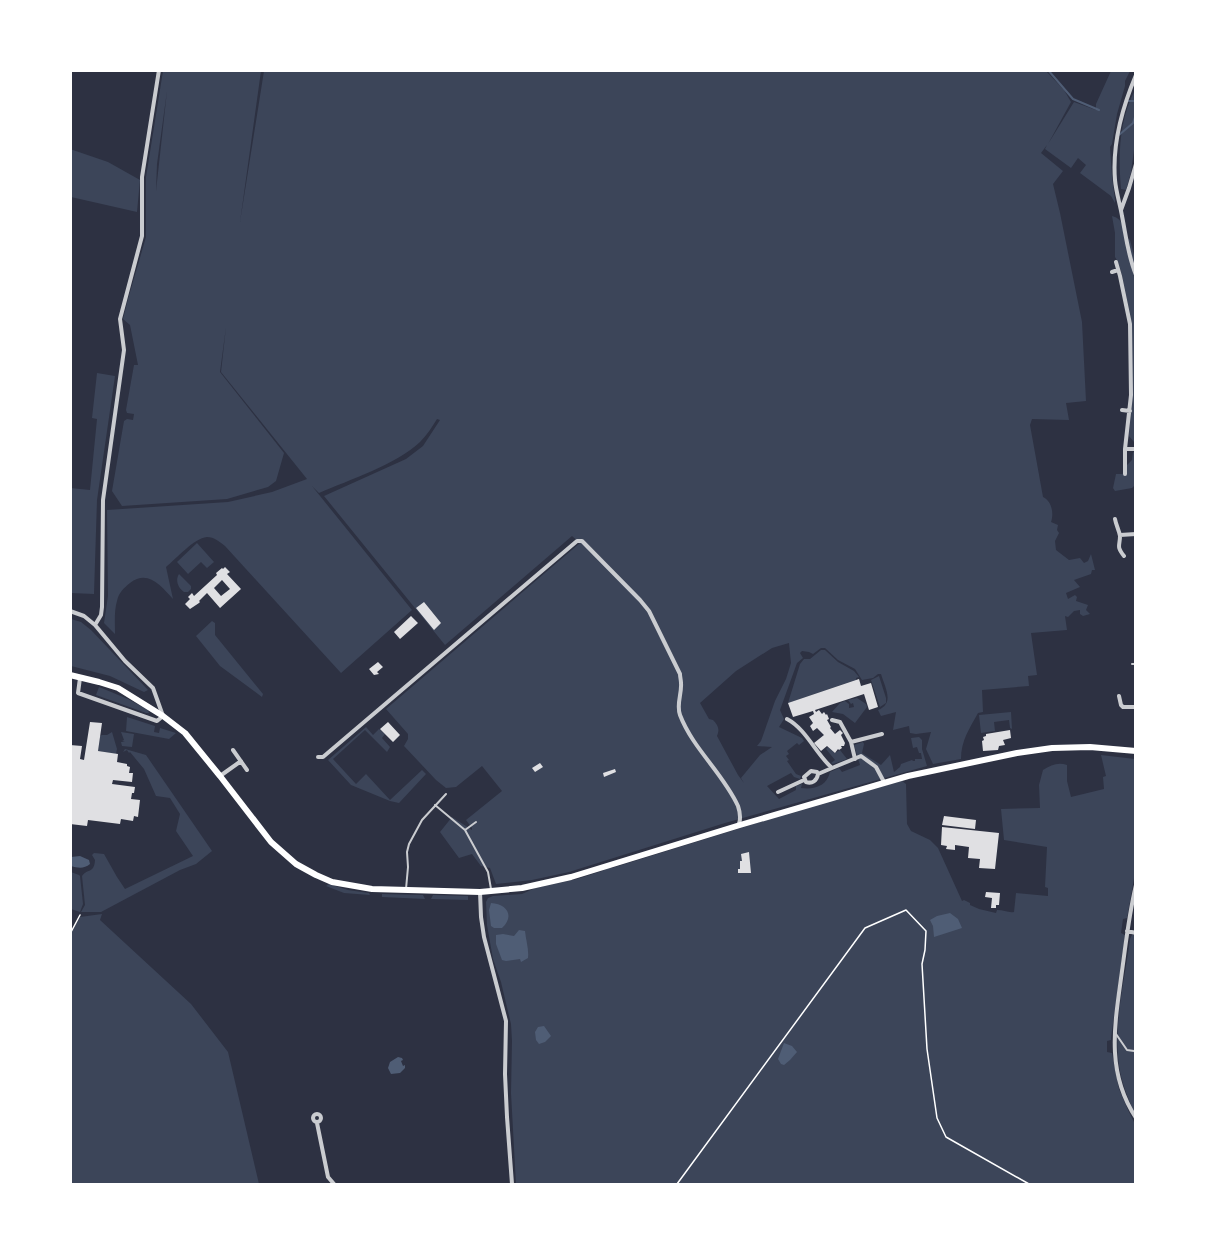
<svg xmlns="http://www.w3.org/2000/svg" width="1206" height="1255" font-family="Rubik,sans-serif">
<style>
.green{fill:#3c4559;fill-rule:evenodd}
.water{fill:#4f5d75}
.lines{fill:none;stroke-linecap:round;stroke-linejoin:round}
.stream{stroke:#4f5d75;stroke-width:2}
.building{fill:#e0e0e3;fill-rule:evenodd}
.path{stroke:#fff;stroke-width:1.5}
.service{stroke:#caccd0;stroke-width:2}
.minor{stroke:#caccd0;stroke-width:4}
.primary{stroke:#fff;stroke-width:6}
</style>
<rect width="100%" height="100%" fill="#2d3142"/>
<path class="green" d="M163,71H261L240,222L264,71H1046L1064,90L1071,102L1048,144L1074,102L1096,110V104L1111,71H1130L1125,81V86L1117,114L1112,144L1110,147L1112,177L1115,200V203L1111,196L1080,173L1086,165L1078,158L1071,168L1045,149L1047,145L1041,153L1063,171L1053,184L1060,213L1082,322L1086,401L1066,403L1069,420L1032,419L1030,425L1043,497C1052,501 1054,514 1051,522L1058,525L1057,530L1059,533L1055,541L1056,550L1069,560L1080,558L1084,563L1088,561L1091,554L1095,570H1092L1091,574L1074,580L1080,587L1066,593L1068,599L1075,595L1077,597L1076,601L1088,605L1086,610L1090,614L1083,616L1080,614V610L1074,611L1068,617L1065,616L1067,630L1031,633L1037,675L1028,676L1029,686L982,690L983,712L978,713C970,728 961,740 961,759L933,764L926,749L931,732L916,734L910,733L909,726L893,730L896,712L881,716L878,710C895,703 885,688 881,674H878L873,678L862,680L855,669L838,660L825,648H821L813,654L809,652L802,651L800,653L803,658L797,663L780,710L784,719L779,727L802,738L804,741L799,745L797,743L787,751L789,754L786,756L789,760L787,761L796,774L801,776L800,779L794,777L791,773L767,786L779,799L796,790V786L802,784L801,788C814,790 827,786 830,772L839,768L842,772L860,765L854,745L863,742L864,744L862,753L881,765L890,755L894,772L900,767L901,764L912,760L913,761H915V759H922L921,753H919L917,747L913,748L911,738L919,737L922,740V749L927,766L725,823L569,872L532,880L496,884L490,868L481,866L472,854L459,858L440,832L452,817L472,830V828L466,820L502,791L482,766L456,787L446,788L436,780L404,746L408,739V734L386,709L580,543L572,536L445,645L324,496L406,459L423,446L440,420L437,419C432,427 427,435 420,442C397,464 349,480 319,493L312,486L412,610L341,673L225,546C220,542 214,537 207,537C194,538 176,559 166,567L173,599C161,586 148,569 130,583C124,588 119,592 117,601C114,611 115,623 115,634L104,623L108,596L107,510L228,502L272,492L307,479L221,372L226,327L220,372L284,453L276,481L268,487L227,499L122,506L112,491L124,421L127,419L133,420L134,414L127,413L126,410L134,365H138L130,325L123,319L128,299L146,237V177ZM167,91L156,191L157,164ZM789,643L791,663L786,679L775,701L761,741L757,746L772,747L760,755L741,778L744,783L738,775L717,736C720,729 718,725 713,720L709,719L700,703L736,671L772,648Z
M1135,90V143L1131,172L1126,190L1121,189C1118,156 1119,120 1135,90Z
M70,149L108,162L140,180L137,212L71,197Z
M1112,216C1123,219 1123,226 1124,236L1130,240L1135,259L1136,442H1134L1129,436L1132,396V324L1122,275L1118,262L1115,257V233Z
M97,373L115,376L97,500L94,594L71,593L70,488L90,490L97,419L92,418Z
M1133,452L1135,453V485L1132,488L1115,491L1113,488L1116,474H1122L1127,472V465L1132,460Z
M197,543L214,562L207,568L201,562L188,574L177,562Z
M179,574L191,586V589L188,592H184C178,588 175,580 179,574Z
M71,619L81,622L91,630L148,690L144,692L110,676L71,666Z
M212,621L215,623V635L263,694L262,697L220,666L196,636Z
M821,650H825L838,662L854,671L859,677L856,678V680L788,703L800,664L804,659H810Z
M879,676L886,698V703L880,707L871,680Z
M99,687L128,699L148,710L149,713H146L96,695Z
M857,698L866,704L867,707L855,723L843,714L832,712L840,703L845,701L849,704V708L854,707L853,703L851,704L848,700Z
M1011,712L1012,729L1010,728L1009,720L994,722L995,731L981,733L979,715Z
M127,717L155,726L154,732L159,733L160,728L176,733L169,739L126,731Z
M366,727L373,735L379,729L385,734L382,738L390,747L387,752L365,730L333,759L356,784L366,774L390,800L422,770L426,774L399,803L390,801L351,785L328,760Z
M112,732L117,749L116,754L98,751L100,736L102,735H107Z
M121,732L134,734L132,747L122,746L121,742H125L122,741L124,740Z
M828,747L835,753L840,750L847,759L833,764L831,763L835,760L826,749Z
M125,749L146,755L212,851L196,864L180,870L101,912H81L85,905L82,876C88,868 94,874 95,860L92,855L94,853L104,854L117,877L125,889L193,856L176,831L180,814L170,798L156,796L144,769L130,752L129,753L127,750L123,752Z
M1101,755L1135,759V873L1127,918L1123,919L1121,933L1125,935L1111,1038V1040L1107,1041V1052L1112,1053L1119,1089L1128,1110L1135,1124V1184H516L511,1093L512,1041L511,1024L501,982L493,959L487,925L486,902L488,898L493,896L522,894L535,888L577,879L602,871L610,867L612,868L795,811L902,781L906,784L907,824L911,831L930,840L938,848L962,901L964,900L970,903V905L979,909L996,913L997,910C1004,910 1008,913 1014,912L1016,893L1048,896V888L1045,887L1047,847L1004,840L1001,809L1040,808L1039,785L1043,770C1051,765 1058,762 1067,765V781L1071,797L1104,789L1103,777L1106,776Z
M71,872L79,875L80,876L83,904L80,912L71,909Z
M329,884L348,890L369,893L370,895L344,893L326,886Z
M382,894L423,895L425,899L382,897Z
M433,895L468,896V900L431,899Z
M102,914L100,920L191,1004L228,1052L259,1184H71L70,935L80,917Z
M1132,935H1135V1114C1128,1098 1121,1082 1119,1065C1113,1025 1125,979 1130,939Z"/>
<path class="water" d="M80,856L89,860L90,864C84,869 78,868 71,866V857Z
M491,903C507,904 515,916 502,928H494L491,926L489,910Z
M950,913L958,919L962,928L934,937L933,926L930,920L937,916Z
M519,930L525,931C526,941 529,949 528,958L521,962L520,959L506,961L502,960L496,944V935L503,934L514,936Z
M544,1026L551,1036L545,1042L539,1044L536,1040L535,1032L538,1027Z
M784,1043L792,1046L797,1052L790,1060L784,1065L781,1064L778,1059Z
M398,1057L402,1058L403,1060L401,1061L403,1066L405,1065V1068L400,1073L391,1074L388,1068L390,1062Z"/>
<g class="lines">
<path class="stream" d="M1048,70L1073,99L1099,110
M1128,101H1136
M1119,135L1133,123L1136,114"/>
</g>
<path class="building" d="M225,567L230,572L227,574L241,589L220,608L207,593L199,601L200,602L199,603L190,609L185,604L190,599L188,597L192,593L194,596L217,575L216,573L222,568L223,569ZM222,580L230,589L221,596L214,588Z
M424,602L441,623L434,630L416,608Z
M411,616L418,623L400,639L394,632Z
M378,662L383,667L377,672L379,674L374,675L369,669Z
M859,679L861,686L871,683L878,707L869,710L864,694L815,710L816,712L819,710L822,714L824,712L826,715L827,714L829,719L827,720L831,727L830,728L835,734L840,730L843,733L841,735L845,743L844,746H841L842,748L839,750L838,749L835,753L827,746L821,751L814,743L824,735L817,728L813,731L810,726L813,723L809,717L814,714L813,711L793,717L788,703Z
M90,722L102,723L98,751L118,754L117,762L127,764V766L130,767L129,773H133L132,782L113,780L112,784L135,787L134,793H132L131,799L140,800L138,817L134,816L133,821L121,819L120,824L88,820L87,826L70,824V745L82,746L80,759L84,760Z
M388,722L400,735L393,742L380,729Z
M1010,730L1011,738L1003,740L1005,745L999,746L998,750L983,751L982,741L984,740L983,737L986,736V734Z
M540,763L543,767L535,772L532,768Z
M615,769L616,772L604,777L603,773Z
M944,816L976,820L975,829L942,825Z
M942,827L999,833L995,869L979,868L980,859L968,858L969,847L955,845V850L946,849L947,846L941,845Z
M749,852L751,873H738V869H740V861H742L741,854Z
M986,892L1000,893L999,905H996V908H991L992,898L985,897Z"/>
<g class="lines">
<path class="path" d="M70,934L80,915
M677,1184L865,928L906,910L926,931L925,950L922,964L927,1049L937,1118L946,1137L1029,1184"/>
<path class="service" d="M1132,664H1136
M435,805L465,830L488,872L491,889
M465,830L476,822
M406,889L408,867L407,852L409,844L422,820L446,794
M1116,1034L1127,1050L1134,1051"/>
<path class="minor" d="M1136,75C1122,108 1112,143 1115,180C1116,192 1120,204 1122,216C1126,236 1128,256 1136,275
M1121,210L1129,188L1136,164
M1116,262L1120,276L1130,324L1131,395L1125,449V474
M1112,272L1118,270
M1122,410L1130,411
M1125,449H1136
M1115,519C1116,525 1119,530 1120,536C1120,546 1116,546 1124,556
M1120,535L1136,534
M70,611L84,616L95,625L125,661L153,688L163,716L157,721L78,693L80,678
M95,625L101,615L102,607L103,500L124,350L120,319L142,236V177L159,70
M1119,696L1121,705L1123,707H1136
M787,719C806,729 816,754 832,768L861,756L876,767L884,782
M832,720L840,722L851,742L855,759
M851,742L882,734
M233,750L247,770
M318,757H323L577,541H582L640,600L649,611L680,674C680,677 681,680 681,683C682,694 676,704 680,715C693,749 723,773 738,806C740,812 741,818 739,824
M811,771L817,772L818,774C817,781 812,784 806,782L804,777Z
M818,774L832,768
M220,776L241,761
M778,792L804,780
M1136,885C1129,914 1126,942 1122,971C1115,1023 1105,1071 1136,1118
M480,892L481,917L484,937L506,1021L505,1074L507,1117L512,1184
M1127,931L1136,933
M313 1118a4 4 0 1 1 8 0a4 4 0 1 1-8 0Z
M317,1123L328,1177L334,1184"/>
<path class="primary" d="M70,675L99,682L118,688L163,716L185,733L220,776L271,842L296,864L316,875L332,882L372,889L480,892L522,888L571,877L740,825L908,776L1017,753L1052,748L1090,747L1136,751"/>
</g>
<rect width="1206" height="1255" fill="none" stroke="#ffffff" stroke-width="144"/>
</svg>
